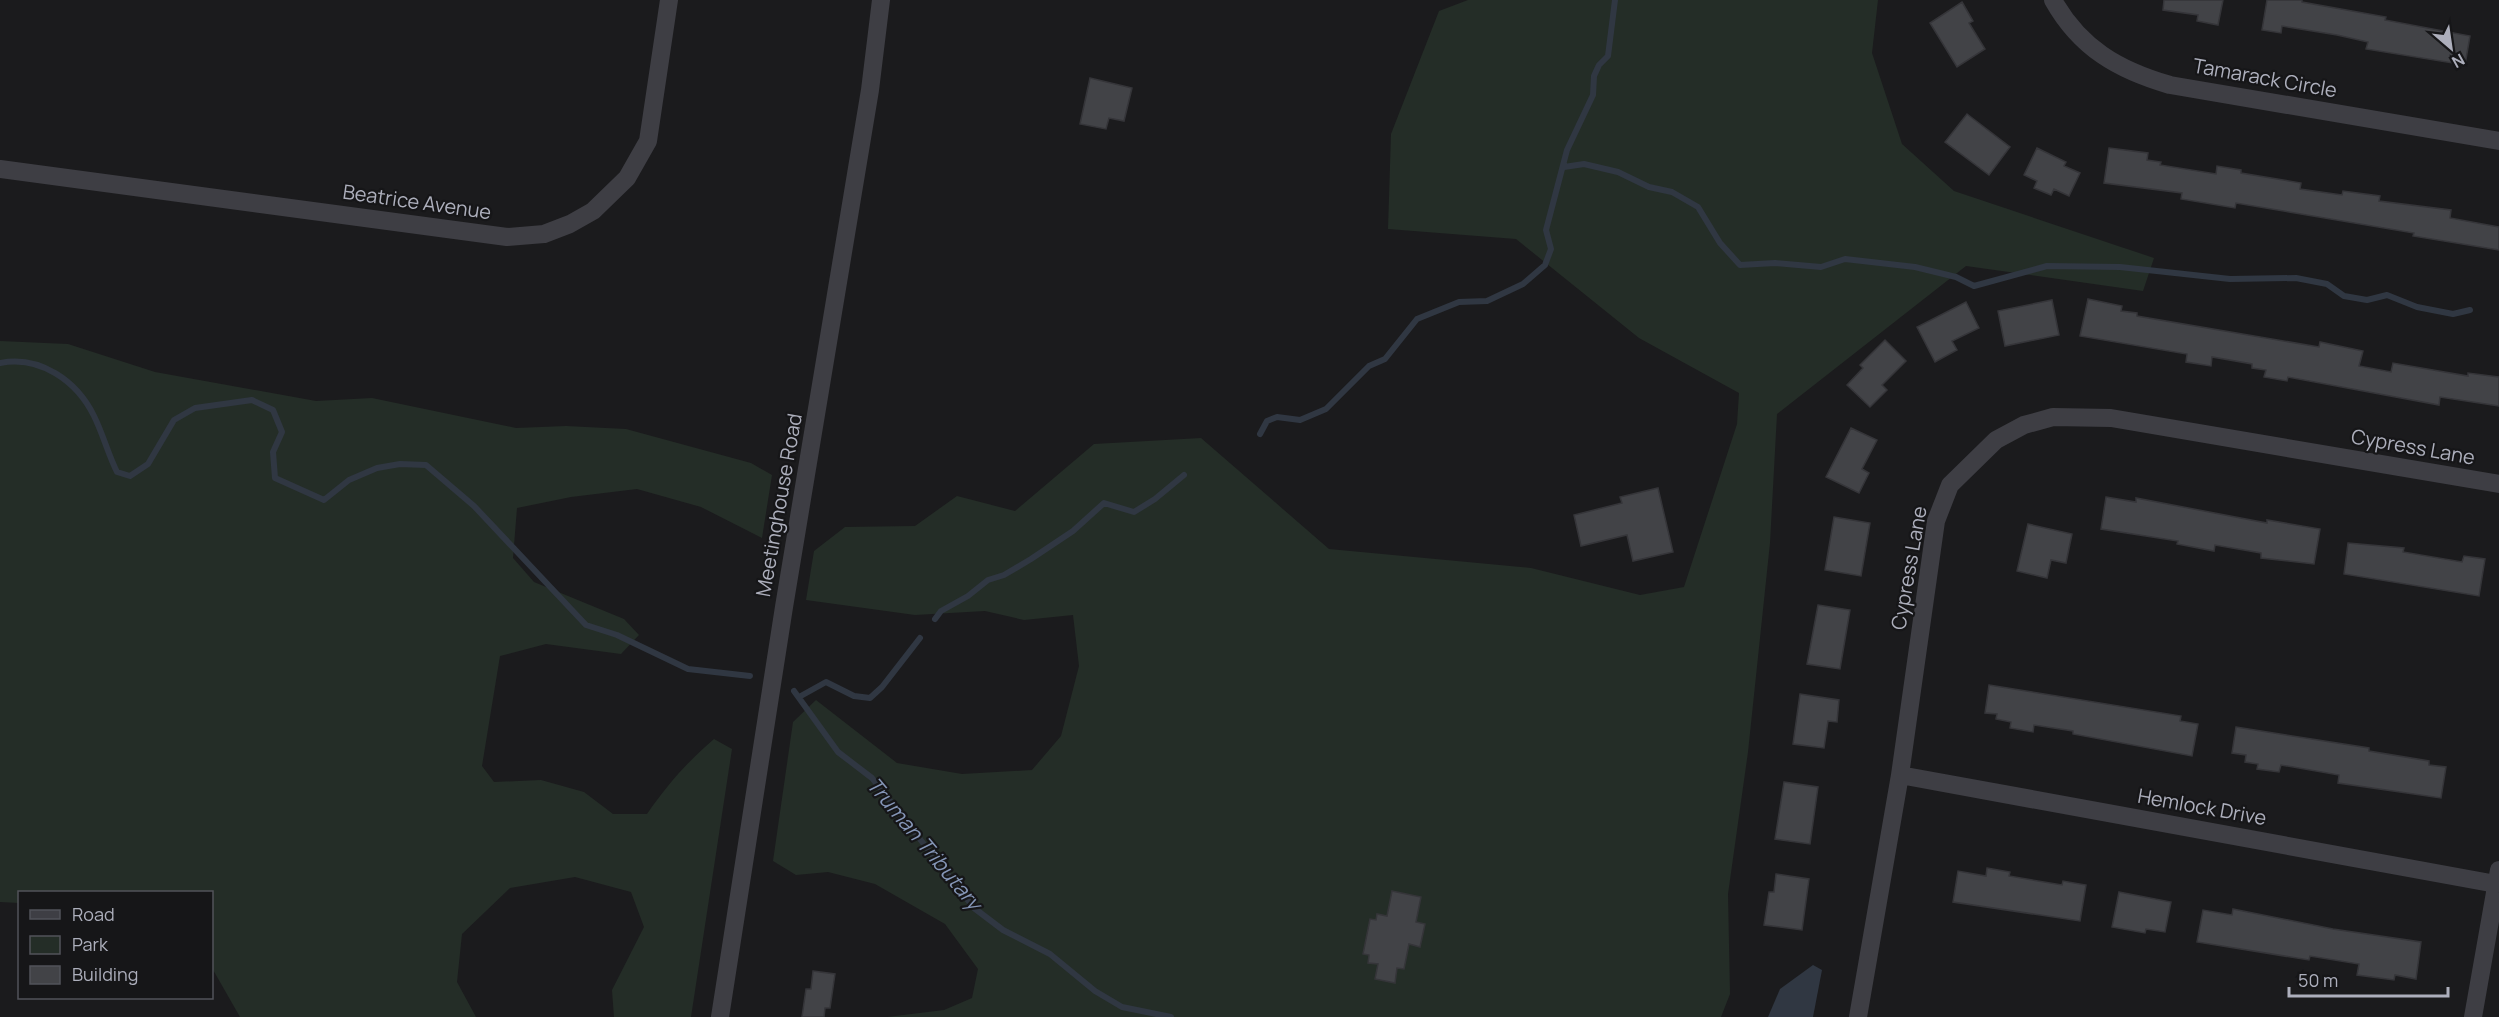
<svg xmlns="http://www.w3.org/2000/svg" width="2499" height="1017" font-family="Manrope,sans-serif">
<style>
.green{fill:#242d27}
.water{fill:#303742}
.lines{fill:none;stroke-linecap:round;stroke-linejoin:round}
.stream{stroke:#303742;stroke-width:6}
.building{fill:#424347;stroke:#353539;stroke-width:1.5}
.minor{stroke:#3e3e44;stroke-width:18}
.tertiary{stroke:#3e3e44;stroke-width:18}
.labels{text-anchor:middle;stroke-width:4.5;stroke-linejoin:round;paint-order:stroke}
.street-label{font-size:20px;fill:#adafbc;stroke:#161618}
.water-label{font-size:21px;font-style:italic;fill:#8596b7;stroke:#161618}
</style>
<rect width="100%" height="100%" fill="#1b1b1d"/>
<path class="green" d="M1468,0H1878L1872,53L1902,144L1954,191L2154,258L2143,291L1966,266L1777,414L1770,543L1748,752L1728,894L1730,994L1721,1017H887L944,1010L972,998L978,969L945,924L875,884L828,872L796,875L773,861L793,722L816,700L897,763L962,774L1032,770L1061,736L1079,666L1073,615L1024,620L985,611L915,615L806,600L814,551L845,527L915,526L957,496L1015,511L1094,444L1201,438L1329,549L1531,568L1640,595L1684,587L1737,424L1739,393L1639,338L1516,239L1388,229L1391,134L1439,11Z
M0,341L68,344L155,372L316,401L372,398L516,428L566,426L626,429L751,463L772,475L762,538L701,507L637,489L571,497L517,508L513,558L534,582L624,619L639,635L621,654L546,644L500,656L482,766L494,782L541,780L584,792L613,814H647C667,785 687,762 714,739L732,749L691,1017H614L612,990L644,927L631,892L575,877L510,888L462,934L457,982L476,1017H240L212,968V892H20L19,903L0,902Z"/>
<path class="water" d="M1813,965L1822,970L1813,1017H1768L1780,989Z"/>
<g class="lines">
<path class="stream" d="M1564,167L1584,164L1618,172L1649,187L1672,192L1698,207L1720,243L1740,265L1775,263L1821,267L1845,259L1915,267L1956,277L1974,286L2047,266L2120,267L2230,279L2296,278L2327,284L2344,296L2367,300L2387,295L2417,307L2453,314L2470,310
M0,363C40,355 77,381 94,416C103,434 108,454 117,472L130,476L148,464L174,420L195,408L252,400L273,410L282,432L273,452L275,478L324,500L349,480L377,468L400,464L426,465L474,506L586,625L617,635L688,669L750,676
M1260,434L1267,421L1277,417L1300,420L1326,409L1369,366L1385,359L1417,319L1459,302L1487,301L1523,284L1545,265L1551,249L1546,230L1567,150L1593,95L1594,76L1599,65L1608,56L1615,0
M935,619L941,611L968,596L988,580L1004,575L1031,559L1073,531L1104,503L1134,512L1155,499L1184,475
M794,691L838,752L872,778L974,908L1003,930L1050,954L1095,991L1122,1007L1171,1017
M799,697L826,682L854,696L870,698L882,687L920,638"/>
</g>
<path class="building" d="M2164,0H2223L2218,25L2197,21L2198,15L2163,10Z
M2267,0H2302V2L2386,17L2385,20L2470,36L2465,65L2366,49L2368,42L2337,35L2282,26L2281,33L2262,30Z
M1962,2L1973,21L1969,23L1985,49L1957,67L1930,23Z
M1090,78L1132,88L1124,121L1109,118L1106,129L1080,124Z
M1967,114L2010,147L1989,175L1945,142Z
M2037,148L2066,162L2064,166L2080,173L2069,196L2054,189L2051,195L2034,188L2037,181L2024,175Z
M2109,148L2148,153L2147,160L2161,162L2160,165L2216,174L2217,166L2241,170V173L2301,183L2300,189L2342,195L2343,191L2380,196L2379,201L2451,210L2450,218L2499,227V250L2413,236L2414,233L2236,203L2235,208L2181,199L2182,193L2104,183Z
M2088,299L2122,306L2121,311L2137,313V316L2319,347L2320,342L2363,351L2359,366L2391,372L2393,363L2468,376V373L2499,377V406L2440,397L2439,405L2288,377L2287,381L2264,377L2266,370L2252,368V364L2212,357L2211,366L2186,362L2187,354L2080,336Z
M2052,300L2059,335L2005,346L1998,311Z
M1966,302L1979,328L1952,341L1957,350L1935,362L1917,327Z
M1885,340L1906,361L1882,385L1887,390L1870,407L1847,385L1863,368L1860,365Z
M1851,428L1877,440L1862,469L1869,473L1859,493L1826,477Z
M1658,488L1673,552L1633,561L1627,535L1581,546L1574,515L1622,503L1620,497Z
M2106,497L2136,502V498L2267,523V520L2320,529L2314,564L2261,558V553L2215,545L2214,551L2177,544L2178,541L2101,529Z
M1834,517L1870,523L1861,576L1825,570Z
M2028,524L2072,534L2066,563L2051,560L2047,578L2017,571Z
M2348,543L2404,548L2403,552L2462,562L2464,556L2485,559L2479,596L2344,574Z
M1818,605L1850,610L1840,669L1807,664Z
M1989,685L2181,716L2180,721L2198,724L2192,756L2073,734V731L2034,725L2033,732L2010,728L2011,722L1996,719L1997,714L1985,713Z
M1800,694L1839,700L1837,722L1828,721L1824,748L1793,744Z
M2236,727L2369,748V751L2429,761V765L2446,767L2441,798L2338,783L2339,775L2281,765L2279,772L2257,769L2258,764L2245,762L2246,755L2232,753Z
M1784,782L1818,787L1810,844L1775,839Z
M1987,868L2010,872L2009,876L2062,885L2063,881L2086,885L2080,921L1953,902L1958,871L1986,876Z
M1776,874L1809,879L1802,930L1764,925L1769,892H1774Z
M1392,891L1421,897L1416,922L1425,924L1420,947L1409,944L1404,969L1397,968L1395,983L1375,979L1378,964L1368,963L1369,955L1363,954L1370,919L1376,920L1377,914L1387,916Z
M2119,892L2171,902L2165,932L2146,929L2145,933L2112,927Z
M2233,909L2333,929L2421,942L2416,979L2395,975L2394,980L2357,975L2359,964L2310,956L2309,960L2197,942L2203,910L2232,915Z
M813,971L835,974L830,1008H825L824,1017H802L806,989H811Z"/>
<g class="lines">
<path class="minor" d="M2053,0C2080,48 2118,70 2170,85L2499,141
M0,169L507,237L544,234L570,224L593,211L627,178L648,141L669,0
M1900,775L2496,884
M1858,1017L1900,775L1936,521L1950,485L1996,440L2024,425L2053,417L2111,418L2499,484
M2473,1017L2499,870"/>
<path class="tertiary" d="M720,1017L784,607L870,90L881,0"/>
</g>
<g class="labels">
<g class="street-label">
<text transform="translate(2265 78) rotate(10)" y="7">Tamarack Circle</text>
<text transform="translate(417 202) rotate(8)" y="7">Beatrice Avenue</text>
<text transform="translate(2413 447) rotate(10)" y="7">Cypress Lane</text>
<text transform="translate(779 505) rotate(-80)" y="7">Meetinghouse Road</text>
<text transform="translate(1909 568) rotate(-80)" y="7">Cypress Lane</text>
<text transform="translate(2202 807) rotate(10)" y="7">Hemlock Drive</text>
</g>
<g class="water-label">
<text transform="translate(924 844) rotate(50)" y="7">Truman Tributary</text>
</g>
</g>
<rect x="18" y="891" width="195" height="108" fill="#161618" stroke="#52535a" stroke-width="1.5"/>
<rect x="30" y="910" width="30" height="9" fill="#3e3e44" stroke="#52535a" stroke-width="1.5"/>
<text x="72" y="921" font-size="18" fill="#adafbc">Road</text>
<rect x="30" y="936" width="30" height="18" fill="#242d27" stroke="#52535a" stroke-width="1.5"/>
<text x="72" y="951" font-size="18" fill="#adafbc">Park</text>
<rect x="30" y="966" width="30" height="18" fill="#424347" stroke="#52535a" stroke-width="1.5"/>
<text x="72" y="981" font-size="18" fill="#adafbc">Building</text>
<g transform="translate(2451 48) rotate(151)" stroke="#161618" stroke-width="4.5" paint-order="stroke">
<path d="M0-4.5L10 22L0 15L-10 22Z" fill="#adafbc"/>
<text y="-9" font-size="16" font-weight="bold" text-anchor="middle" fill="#adafbc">N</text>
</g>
<path d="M2289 987v9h159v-9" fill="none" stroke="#adafbc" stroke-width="3"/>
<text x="2298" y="987" font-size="18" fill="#adafbc" stroke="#161618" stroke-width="4.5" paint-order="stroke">50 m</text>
</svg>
